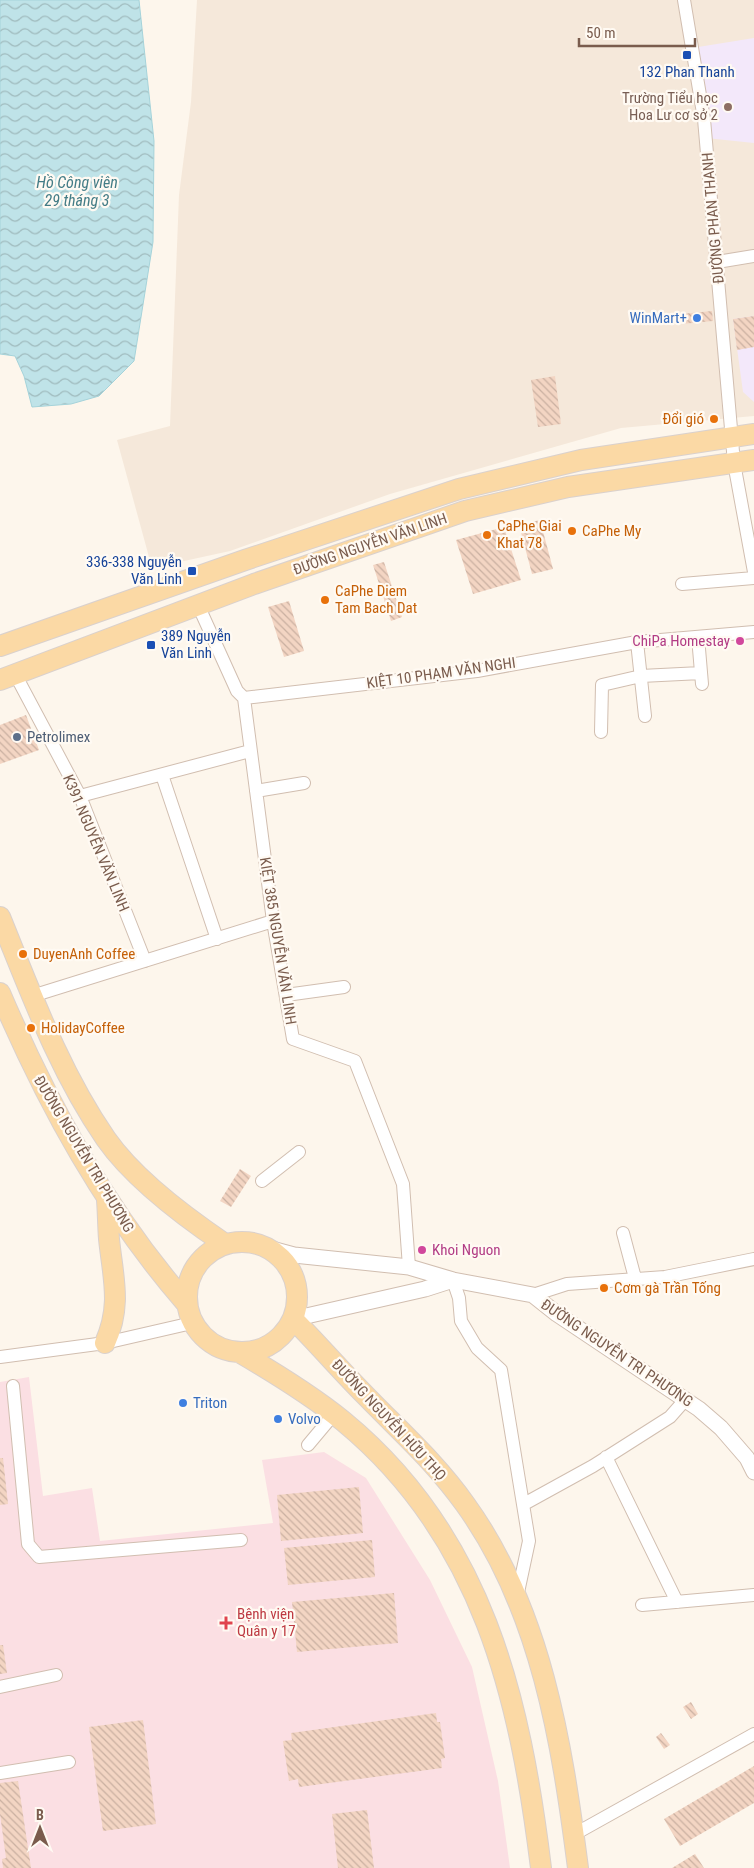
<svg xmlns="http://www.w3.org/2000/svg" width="754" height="1868" font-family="'Roboto Condensed',sans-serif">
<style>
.residential{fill:#f5e8da}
.education{fill:#f3e8fa}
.medical{fill:#fbdfe3}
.water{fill:url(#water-waves);stroke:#a5d3da}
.building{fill:url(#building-back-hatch)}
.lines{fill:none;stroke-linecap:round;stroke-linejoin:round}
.minor-casing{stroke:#d1beb0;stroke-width:14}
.tertiary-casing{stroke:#d1beb0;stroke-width:17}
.primary-casing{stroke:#dad1cd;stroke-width:22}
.minor{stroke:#fff;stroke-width:12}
.tertiary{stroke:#fff;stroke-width:15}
.primary{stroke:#fbd9a5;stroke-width:20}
.transit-dot{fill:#1a4fb4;stroke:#fffaf3;stroke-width:2}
.education-dot{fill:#8d6e63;stroke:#fffaf3;stroke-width:2}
.shop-dot{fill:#3f7fe0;stroke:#fffaf3;stroke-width:2}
.food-dot{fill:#e8710a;stroke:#fffaf3;stroke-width:2}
.hotel-dot{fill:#d1479c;stroke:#fffaf3;stroke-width:2}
.service-dot{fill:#5c6f8a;stroke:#fffaf3;stroke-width:2}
.health-dot{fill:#e0444e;stroke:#fffaf3;stroke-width:2}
.labels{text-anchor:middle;stroke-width:4.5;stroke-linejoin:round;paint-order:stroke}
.transit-label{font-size:15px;fill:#164399;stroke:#fffaf3}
.education-label{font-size:15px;fill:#785e54;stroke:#fffaf3;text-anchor:end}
.street-label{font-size:15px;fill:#7a5c4d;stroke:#fffaf3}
.shop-label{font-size:15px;fill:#366cbe;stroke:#fffaf3;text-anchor:start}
.food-label{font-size:15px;fill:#c56008;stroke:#fffaf3;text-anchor:start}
.hotel-label{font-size:15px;fill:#b23c85;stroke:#fffaf3;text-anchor:end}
.service-label{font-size:15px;fill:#4e5e75;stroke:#fffaf3;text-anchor:start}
.health-label{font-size:15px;fill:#be3a42;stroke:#fffaf3;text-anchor:start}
.water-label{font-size:16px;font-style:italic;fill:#437c86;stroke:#fffaf3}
</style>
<defs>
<pattern id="water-waves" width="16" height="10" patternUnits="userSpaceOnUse" patternTransform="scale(1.25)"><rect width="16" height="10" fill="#bfe3e8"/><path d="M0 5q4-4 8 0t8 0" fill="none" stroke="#a0bbbe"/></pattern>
<pattern id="building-back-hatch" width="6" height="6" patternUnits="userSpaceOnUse" patternTransform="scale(1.25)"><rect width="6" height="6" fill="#f3d5c3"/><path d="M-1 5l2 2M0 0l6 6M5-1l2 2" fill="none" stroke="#cab0a1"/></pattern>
</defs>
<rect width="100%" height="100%" fill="#fdf6ec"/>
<path class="residential" d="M197,0H754V416L621,428L390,494L230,551L152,568L117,440L170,426L179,195L191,102Z"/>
<path class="education" d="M754,38V143L706,138L692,48Z
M754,316V402L743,392L733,319Z"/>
<path class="medical" d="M29,1377L43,1496L92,1488L100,1541L273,1523L262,1460L324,1452L366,1478L430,1580L472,1667L498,1781L510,1868H0V1382Z"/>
<path class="water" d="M0,0H139L154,141L153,242L134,361L99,396L71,404L32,407L24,376L15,356L0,354Z"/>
<path class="building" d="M712,311L713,321L682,324L681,314Z
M754,316V347L737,350L733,319Z
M555,376L561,424L538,427L531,380Z
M540,520L553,569L532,574L519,525Z
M504,527L521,580L473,594L456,540Z
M384,562L402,617L391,621L373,565Z
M289,601L304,651L284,657L268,607Z
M26,715L39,750L0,764V725Z
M240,1169L251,1176L231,1207L220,1201Z
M0,1458H3L8,1504L0,1505Z
M359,1487L363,1533L281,1541L277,1495Z
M372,1540L375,1577L288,1585L284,1548Z
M394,1593L398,1643L297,1652L292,1602Z
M0,1645H3L7,1673L0,1674Z
M691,1702L698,1714L691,1719L683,1707Z
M436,1713L437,1722H440L445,1758L441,1759L442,1768L299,1787L298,1779L289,1781L283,1741L292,1740L291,1733Z
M143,1720L156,1824L103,1831L89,1727Z
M661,1733L670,1745L664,1749L656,1737Z
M754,1766V1803L680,1846L664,1819Z
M18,1781L31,1868H3L2,1859L6,1858L0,1814V1783Z
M367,1810L374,1868H338L332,1814Z
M695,1854L704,1868H672Z"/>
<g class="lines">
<defs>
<path id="minor" d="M684,0L704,119L734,463L754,572
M717,262L754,256
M682,584L754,578
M198,605L237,691L244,698L273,921L293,1039L355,1061L403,1184L409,1267
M698,637L702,684
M637,642L645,716
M15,674L80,796L145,961
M244,698L477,671L637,642L754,632
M601,732L602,685L641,676L701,673
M162,775L217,939
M256,791L304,783
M80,796L250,751
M286,995L344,987
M32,996L273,921
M262,1181L299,1152
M623,1233L635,1278
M453,1280L459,1298L461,1321L477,1348L501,1370L529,1541L517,1597
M533,1295L567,1284L665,1277L754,1259
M0,1357L105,1343L192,1323
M13,1386L28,1544L39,1557L241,1540
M308,1445L334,1414
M606,1457L677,1602
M524,1504L593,1466L670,1417L685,1400
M642,1605L754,1595
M0,1687L56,1675
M0,1773L69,1762
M573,1835L754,1734"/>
<path id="tertiary" d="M268,1248L294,1255L409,1267L453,1280L533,1295L557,1314L699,1409L721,1428L747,1458L754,1472
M293,1319L425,1289L453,1280"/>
<path id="primary" d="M0,646L245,560L459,489L581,460L754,434
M0,680L254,584L465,511L568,487L754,460
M0,917C31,993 59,1071 106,1139C134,1179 185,1217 225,1244
M0,993C48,1105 106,1211 186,1303
M187 1297a55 55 0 1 1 110 0a55 55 0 1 1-110 0Z
M293,1319C318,1344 341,1371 366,1396C401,1432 436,1463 465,1504C541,1609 562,1743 578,1868
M105,1343C122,1305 113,1278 109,1239C108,1226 108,1213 107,1200
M239,1352C275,1373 311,1395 343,1421C483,1536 520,1697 541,1868"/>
</defs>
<use href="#minor" class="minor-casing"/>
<use href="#tertiary" class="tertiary-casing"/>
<use href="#primary" class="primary-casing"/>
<use href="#minor" class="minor"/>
<use href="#tertiary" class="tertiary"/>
<use href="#primary" class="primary"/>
</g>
<g class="transit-dot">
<rect x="682" y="50" width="10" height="10" rx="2.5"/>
<rect x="187" y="566" width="10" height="10" rx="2.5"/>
<rect x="146" y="640" width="10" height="10" rx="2.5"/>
</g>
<circle class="education-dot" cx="728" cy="107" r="5"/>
<g class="shop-dot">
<circle cx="697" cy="318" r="5"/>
<circle cx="183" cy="1403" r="5"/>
<circle cx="278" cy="1419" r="5"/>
</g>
<g class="food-dot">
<circle cx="714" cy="419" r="5"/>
<circle cx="572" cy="531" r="5"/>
<circle cx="487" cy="535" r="5"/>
<circle cx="325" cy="600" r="5"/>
<circle cx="23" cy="954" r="5"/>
<circle cx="31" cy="1028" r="5"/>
<circle cx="604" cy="1288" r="5"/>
</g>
<g class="hotel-dot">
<circle cx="740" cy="641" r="5"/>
<circle cx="422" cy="1250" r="5"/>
</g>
<circle class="service-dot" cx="17" cy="737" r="5"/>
<path class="health-dot" d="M223.5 1615.5h5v5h5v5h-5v5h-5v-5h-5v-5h5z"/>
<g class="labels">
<g class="transit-label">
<text x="687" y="77">132 Phan Thanh</text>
<text x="182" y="567" text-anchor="end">336-338 Nguyễn<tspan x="182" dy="17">Văn Linh</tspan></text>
<text x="161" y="641" text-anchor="start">389 Nguyễn<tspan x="161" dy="17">Văn Linh</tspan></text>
</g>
<g class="education-label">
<text x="718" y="103">Trường Tiểu học<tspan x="718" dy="17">Hoa Lư cơ sở 2</tspan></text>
</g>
<g class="street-label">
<text transform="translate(713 218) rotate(-95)" y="5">ĐƯỜNG PHAN THANH</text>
<text transform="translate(370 544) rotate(-19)" y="5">ĐƯỜNG NGUYỄN VĂN LINH</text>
<text transform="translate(441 673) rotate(-8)" y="5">KIỆT 10 PHẠM VĂN NGHI</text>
<text transform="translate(96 843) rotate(67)" y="5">K391 NGUYỄN VĂN LINH</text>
<text transform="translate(278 941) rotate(81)" y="5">KIỆT 385 NGUYỄN VĂN LINH</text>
<text transform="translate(84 1154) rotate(59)" y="5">ĐƯỜNG NGUYỄN TRI PHƯƠNG</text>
<text transform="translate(617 1353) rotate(34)" y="5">ĐƯỜNG NGUYỄN TRI PHƯƠNG</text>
<text transform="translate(389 1420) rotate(47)" y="5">ĐƯỜNG NGUYỄN HỮU THỌ</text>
</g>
<g class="shop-label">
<text x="687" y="323" text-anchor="end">WinMart+</text>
<text x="193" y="1408">Triton</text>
<text x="288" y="1424">Volvo</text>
</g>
<g class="food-label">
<text x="704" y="424" text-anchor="end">Đổi gió</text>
<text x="497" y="531">CaPhe Giai<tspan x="497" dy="17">Khat 78</tspan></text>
<text x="582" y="536">CaPhe My</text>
<text x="335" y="596">CaPhe Diem<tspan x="335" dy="17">Tam Bach Dat</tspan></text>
<text x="33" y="959">DuyenAnh Coffee</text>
<text x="41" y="1033">HolidayCoffee</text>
<text x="614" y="1293">Cơm gà Trần Tống</text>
</g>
<g class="hotel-label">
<text x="730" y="646">ChiPa Homestay</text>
<text x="432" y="1255" text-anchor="start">Khoi Nguon</text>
</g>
<g class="service-label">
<text x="27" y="742">Petrolimex</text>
</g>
<g class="health-label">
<text x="237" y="1619">Bệnh viện<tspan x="237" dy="17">Quân y 17</tspan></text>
</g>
<g class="water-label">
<text x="77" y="188">Hồ Công viên<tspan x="77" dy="18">29 tháng 3</tspan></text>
</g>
</g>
<g transform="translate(40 1828)" stroke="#fffaf3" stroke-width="4" paint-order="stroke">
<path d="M0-4L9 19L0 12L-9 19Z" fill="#7a5c4d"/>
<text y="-8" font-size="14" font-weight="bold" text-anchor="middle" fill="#7a5c4d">B</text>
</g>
<path d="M579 38v8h116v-8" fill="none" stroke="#7a5c4d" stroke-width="2.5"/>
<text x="586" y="38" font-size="15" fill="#7a5c4d" stroke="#fffaf3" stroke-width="4" paint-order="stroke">50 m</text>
</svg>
